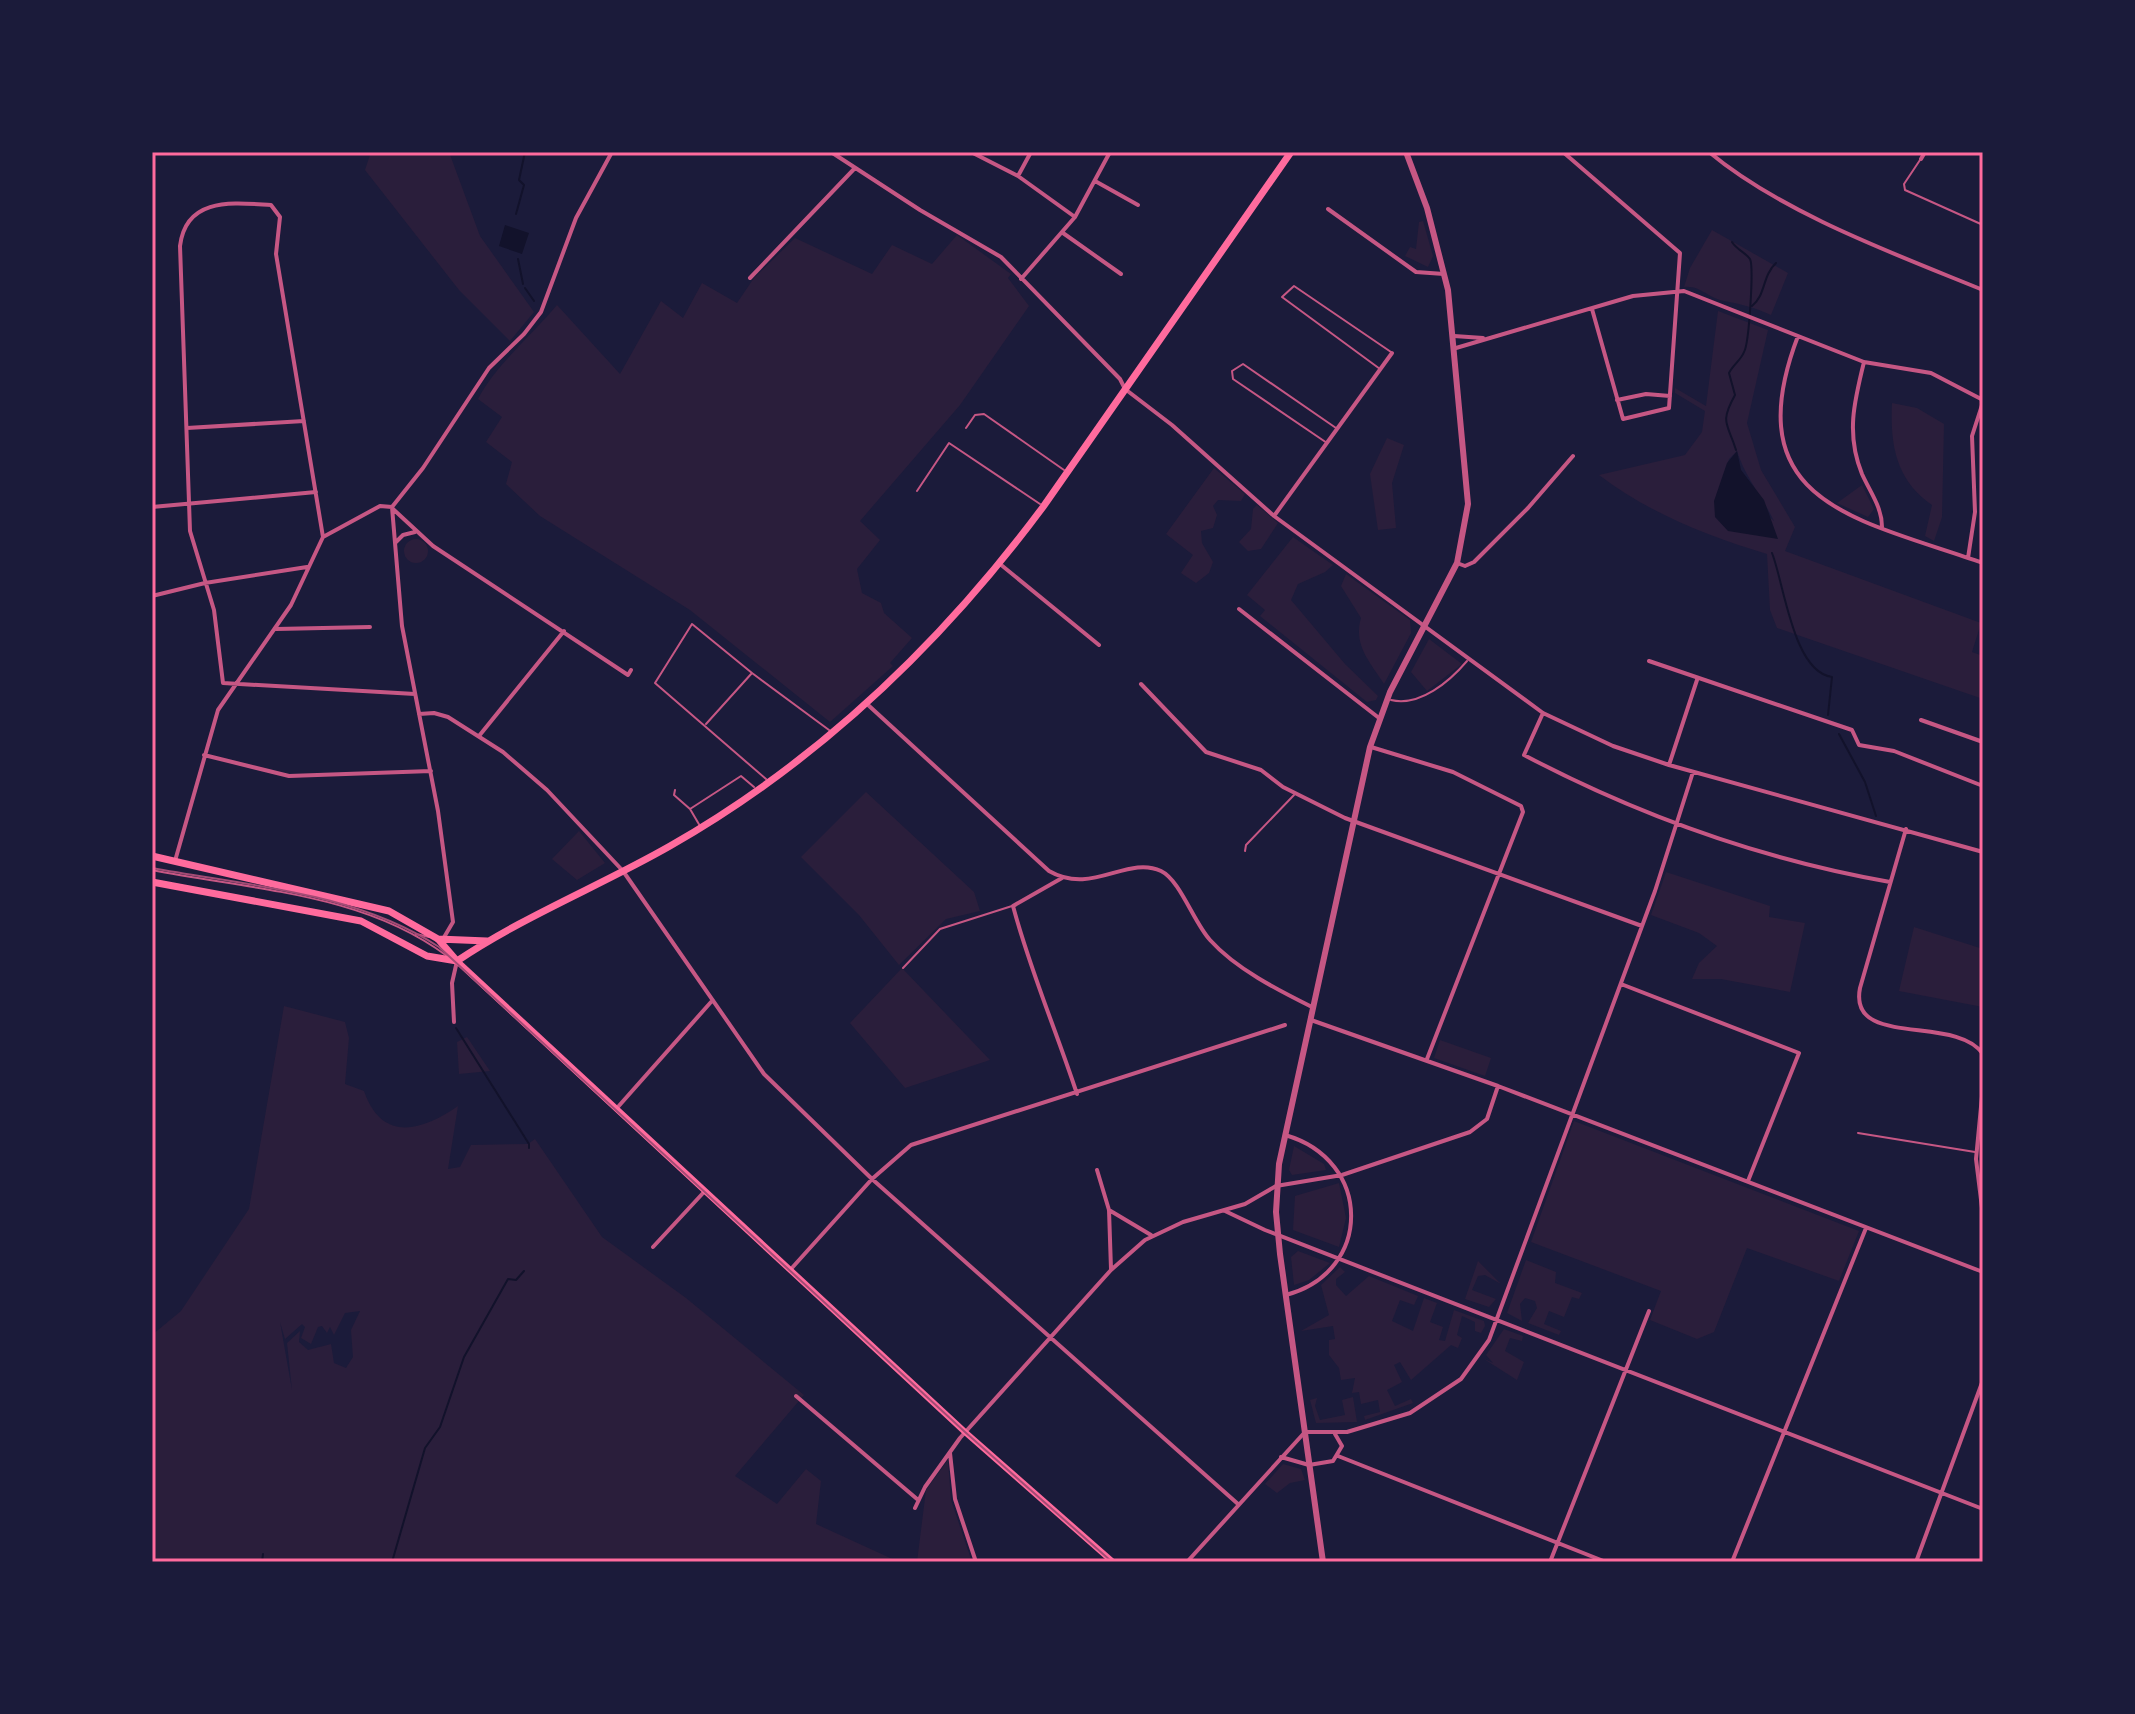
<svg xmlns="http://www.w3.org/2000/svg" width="2135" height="1714" font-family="'Libre Baskerville',serif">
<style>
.green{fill:#2a1e3b;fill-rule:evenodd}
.water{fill:#12122b}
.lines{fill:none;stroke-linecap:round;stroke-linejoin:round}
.stream{stroke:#12122b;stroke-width:2}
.service{stroke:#c65784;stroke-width:2}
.minor{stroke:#c65784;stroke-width:4}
.tertiary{stroke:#c65784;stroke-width:6}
.secondary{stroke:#ff6b9d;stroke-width:6}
.primary{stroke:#ff6b9d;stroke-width:7}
.tram{stroke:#a44b75;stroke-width:2}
.neatline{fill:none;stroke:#ff6b9d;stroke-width:3}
</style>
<rect width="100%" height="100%" fill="#1b1b3a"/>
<path class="green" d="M371,152H449L480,236L534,312L510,341L459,290L365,170Z
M1423,221L1433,256L1428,267L1405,256L1410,247L1416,249L1419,222Z
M1712,230L1788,273L1771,315C1753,307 1741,304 1724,301C1708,298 1700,285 1684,287L1690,268Z
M957,235L1011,274L1008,278L1029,306L960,405L860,521L880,540L857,569L862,593L881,603L884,613L912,638L890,663L893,666L830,722L690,610L540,516L506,484L512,462L486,442L502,417L478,399C495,366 532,335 557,305L620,374L661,301L683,318L702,283L737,303L754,278L795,238L872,274L892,245L932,264Z
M1718,311L1768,330L1747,423L1761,470L1795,527L1785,551L1981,623L1972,652L1983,656V699L1777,628L1770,610L1767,554C1707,536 1649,513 1599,475L1685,455L1702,432L1705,411L1675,393V388L1706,406ZM1737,451C1745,477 1762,496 1774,521L1724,476L1729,459Z
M1892,403L1917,408L1944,424L1942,517L1934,541L1925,536L1932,505C1896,480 1890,445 1892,403Z
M1387,438L1404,445L1392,483L1396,528L1378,530L1370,474Z
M1214,468L1245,494L1241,501L1218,500L1213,506L1217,515L1213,528L1201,531L1202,543L1213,562L1209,573L1196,583L1181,573L1193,555L1166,534Z
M1862,485L1874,509L1868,517L1837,503Z
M1257,505L1278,523L1261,549L1248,551L1239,542L1251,529L1253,509Z
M1293,537L1333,565L1325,572L1298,584L1291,600L1345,664L1378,696L1376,700L1367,702L1260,616L1265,610L1247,595Z
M404 551a12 12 0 1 1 24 0a12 12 0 1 1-24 0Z
M1346,574L1410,620L1411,633L1384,684C1370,662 1353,645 1361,618L1341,586Z
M1429,639L1462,664L1427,691L1411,672Z
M866,792L974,892L980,911L946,919L899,965L859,915L801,857Z
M579,831L605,863L577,880L552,859Z
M1666,872L1770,906L1769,917L1805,923L1790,992L1721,979H1692L1699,963L1717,946L1699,933L1651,915Z
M1914,927L1983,949V1007L1899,991Z
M902,968L990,1060L905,1088L850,1023Z
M284,1006L345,1022L349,1038L345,1084L364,1091C382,1143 422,1131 458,1106L448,1169L460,1167L471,1145L528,1144L535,1139L602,1237L686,1298L804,1395L735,1476L777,1504L806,1469L821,1481L816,1524L899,1562H152V1335L181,1311L249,1209ZM360,1311L351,1330L353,1357L346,1368L334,1363L331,1344L308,1350L299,1342L300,1331L287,1343L292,1390L280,1322L285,1339L302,1324L305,1327L301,1338L311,1344L318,1327L322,1326L327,1333L330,1327L334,1335L345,1313Z
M467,1037L490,1071L459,1074L457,1042Z
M1440,1040L1491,1058L1485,1076L1434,1058Z
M1574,1121L1859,1231L1839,1281L1747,1248L1714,1332L1697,1339L1650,1320L1661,1291L1531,1242Z
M1294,1146L1324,1164L1326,1170L1292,1175L1289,1170Z
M1339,1183L1346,1218L1339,1247L1293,1230L1295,1196Z
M1298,1251L1330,1263L1309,1280L1294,1285L1291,1257Z
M1526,1260L1556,1272L1555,1283L1582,1293L1579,1299L1572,1297L1564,1317L1549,1311L1544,1324L1561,1331L1559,1335L1528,1323L1537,1308L1535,1301L1525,1298L1520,1304L1522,1321L1507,1313Z
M1478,1261L1501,1284L1485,1275L1478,1276L1472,1290L1496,1299L1489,1307L1465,1299Z
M1340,1267L1345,1272L1336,1279V1285L1346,1296L1369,1276L1418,1296L1414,1305L1400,1300L1392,1321L1413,1331L1424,1298L1437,1303L1430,1322L1443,1327L1439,1340L1445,1341L1454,1310L1484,1321L1485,1326L1481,1333L1475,1331V1322L1462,1316L1457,1335L1462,1338L1458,1348L1451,1345L1411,1380L1400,1362L1394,1365L1402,1382L1387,1390L1395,1406L1411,1399L1413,1403L1365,1420L1364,1416L1380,1412L1378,1400L1361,1404L1359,1392L1352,1393L1355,1378L1341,1380L1339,1368L1329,1355V1340L1335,1339L1333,1326L1301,1331L1329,1315L1321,1285Z
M1504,1329L1523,1336L1522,1341L1510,1338L1505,1351L1524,1362L1517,1380L1484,1359L1493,1363L1486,1355Z
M1353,1397L1357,1422L1316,1423L1310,1400L1317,1398L1315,1406L1320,1420L1345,1415L1342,1400Z
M948,1460L951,1500L972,1562H917L926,1490Z
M1283,1464L1301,1469L1305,1480L1290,1483L1277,1493L1265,1484Z"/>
<path class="water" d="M505,225L529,233L522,254L499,246Z
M1737,451L1741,470L1764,500L1778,539L1728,531L1715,517L1714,501L1727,463Z"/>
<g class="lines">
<path class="stream" d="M516,214L524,185L519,180L525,152
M1732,242C1737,250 1745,252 1750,259C1754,267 1749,344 1744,352C1741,360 1733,365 1729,373L1735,395C1719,424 1728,423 1736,450
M518,259L523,284
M525,288L534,301
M1752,306C1766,295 1762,276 1776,263
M1772,553C1784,583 1793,672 1832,677L1828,715
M1839,734L1865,782L1876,816
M456,1028L529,1144V1148
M262,1562L263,1554
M392,1562L425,1448L440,1427L464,1357L508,1279L516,1280L524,1271"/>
<path class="service" d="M1920,160L1904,184L1905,190L1983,225
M1380,369L1282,297L1294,286L1391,352
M966,428L975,415L984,414L1064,470
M1327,443L1233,379L1232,371L1243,364L1336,428
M917,491L949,443L1040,504
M752,673L692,624L655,683L766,779
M1391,700C1420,707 1450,681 1467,661
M706,724L752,673L829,730
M675,790L674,795L690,809L700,826
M690,809L741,776L754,787
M1245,851L1246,845L1294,795
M152,870C252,890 363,893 447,956
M416,934L429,937
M903,968L940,929L1012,906
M1858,1133L1975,1152"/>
<path class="minor" d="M831,152L920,210L1001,257L1120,379L1125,389L1172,425L1274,516L1543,713L1613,746L1669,765L1983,852
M971,152L1018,176L1075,217
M1563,152L1680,253L1669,408L1623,419L1592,309
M1709,152C1782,213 1895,254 1983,290
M1921,159L1925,152
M1018,176L1031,152
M1095,181L1138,205
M1328,209L1416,272L1444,274
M1063,233L1121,274
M750,278L855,168
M1021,279L1075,217L1110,152
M1454,336L1483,338
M1798,336C1734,504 1858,519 1983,563
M1456,348L1633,296L1684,291L1864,362L1931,373L1983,400
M1864,362C1854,402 1846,435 1862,474C1870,492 1882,507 1882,527
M1617,400L1646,394L1670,396
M187,428L304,421
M152,507L316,492
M392,507L402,626L438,811L453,922L443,939
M392,507L423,468L489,368L524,334L541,312L576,218L612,152
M393,509L433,546L628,675L631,670
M1274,516L1392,353
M323,537L276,254L280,217L271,205C234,203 186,196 180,246L190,531L214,610L223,683L415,694
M396,542L403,535L415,532
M1968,558L1975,512L1972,436L1983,402
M1457,563L1465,566L1474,562L1528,508L1573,456
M1000,564L1099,645
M152,596L205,583L307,567
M1239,609L1379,718
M276,629L370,627
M1649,661L1852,730L1859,745L1894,751L1983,786
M1141,684L1206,752L1261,770L1283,787L1345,818L1642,926
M867,704L1049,871C1092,896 1127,855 1161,871C1180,880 1194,923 1210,940C1236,969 1278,990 1312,1007
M1543,713L1524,755C1640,816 1759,859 1890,882
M419,714L434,713L448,717L503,752L547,790L623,871L764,1074L872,1179L1238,1504
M1921,720L1983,742
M479,736L564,631
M1371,747L1453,772L1521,806L1523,812L1427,1059
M204,755L289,776L431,771
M1669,765L1697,680
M1906,829L1860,988C1848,1049 1956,1014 1983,1054
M175,861L218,710L291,605L323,537L380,506L392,507
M1062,878L1013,906C1030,970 1056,1030 1077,1094
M1621,984L1799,1053L1748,1181
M1311,1020L1498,1086L1983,1272
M454,1022L452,983L457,961
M1983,1086L1976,1159L1983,1216
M617,1108L711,1002
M1285,1135C1373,1160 1373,1272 1286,1295
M1097,1170L1109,1210L1111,1269
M1109,1210L1151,1235
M1225,1211L1265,1230L1983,1509
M653,1247L704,1192
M791,1269L872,1179L911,1145L1285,1025
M796,1396L917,1499
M950,1453L955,1499L976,1562
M1338,1456L1606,1562
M1281,1457L1309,1465L1333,1461L1342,1446L1335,1434
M915,1508L925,1487L960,1438L1111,1270L1145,1240L1183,1222L1245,1204L1276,1186L1342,1175L1470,1132L1487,1119L1498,1086
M1187,1562L1305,1432H1347L1410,1413L1461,1379L1489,1340L1655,891L1693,772
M1550,1562L1649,1311
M1732,1562L1866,1228
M1916,1562L1983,1380"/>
<path class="tertiary" d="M1323,1562L1280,1254L1276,1212L1279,1164L1370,747L1390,692L1457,563L1468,504L1448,290L1427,208L1406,152"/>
<path class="secondary" d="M457,961L965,1432L1113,1562"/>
<path class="primary" d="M152,856L389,911L438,939L457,961
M152,882L361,921L427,956L457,961
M438,939L487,941
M457,961C524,916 600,886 670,846C819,761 941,644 1043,507L1291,152"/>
<path class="tram" d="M152,868C249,886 355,892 439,947L965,1432L1111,1561"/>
</g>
<rect width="2135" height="1714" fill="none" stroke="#1b1b3a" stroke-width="308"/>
<rect x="154" y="154" width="1827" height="1406" class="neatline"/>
</svg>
